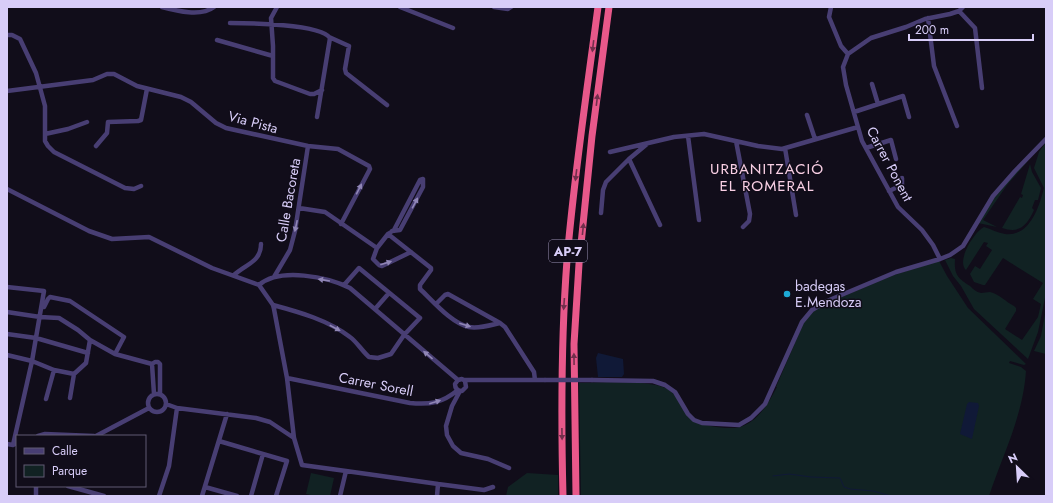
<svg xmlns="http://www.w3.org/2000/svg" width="1053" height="503" font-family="Jost,sans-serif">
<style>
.green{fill:#112223}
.water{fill:#101937}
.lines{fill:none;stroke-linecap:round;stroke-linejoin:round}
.stream{stroke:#101937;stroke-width:1}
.minor{stroke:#483e73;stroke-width:4.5}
.highway{stroke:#e8588a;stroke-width:7}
.minor-bridge{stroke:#483e73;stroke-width:4.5}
.oneway{fill:#722f4c}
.oneway2{fill:#9086b6}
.poi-dot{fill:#1da9d5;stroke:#110d1a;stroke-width:1.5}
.labels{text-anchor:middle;stroke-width:3;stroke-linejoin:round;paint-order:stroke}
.shield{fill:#110d1a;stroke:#9c93b5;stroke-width:1}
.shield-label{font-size:13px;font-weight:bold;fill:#d8cdf8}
.street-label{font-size:14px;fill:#d8cdf8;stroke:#110d1a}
.poi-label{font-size:14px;fill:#d8cdf8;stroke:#110d1a;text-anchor:start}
.neighbourhood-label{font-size:15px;letter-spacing:1px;fill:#f9cfe4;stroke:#110d1a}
</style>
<rect width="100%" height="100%" fill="#110d1a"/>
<path class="green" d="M1046,142V293L1038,332L1028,359L974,309L961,286L953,276L945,260L951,258L955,259C954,274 957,278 970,286C973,289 976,292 981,293C984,293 987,292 990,292C999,294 1006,302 1014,306L1016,308V311L1005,329L1022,340L1038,317L1041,304L1033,299L1043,283L1003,258L985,285H983L974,282L970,274L975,266L980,269L992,250L986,246L988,243L984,242L966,270C956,261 974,232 984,227C991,229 998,233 1005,234C1030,237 1039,207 1044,188L1034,168L1039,152Z
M1028,161L1007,185L983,220L997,227L978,223C991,200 1007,177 1028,161Z
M1030,164L1032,172L1041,188L1038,200H1035L1032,208L1034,210C1027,225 1020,234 1002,228L1020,197L1022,198L1023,195L1021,194Z
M939,261L947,276L968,308L1026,364L1024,365L1010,361L1009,363L1021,367L1026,371C1023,416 1003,454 989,496H581L579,383C600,383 653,379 669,390C680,398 688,413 697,423C709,426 731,431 743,426C759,420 769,402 777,387H776L804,322L813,312L825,304L894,275Z
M1046,309V354L1034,351L1041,336Z
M311,473L334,478L330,496H315L306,494Z
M527,473L558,475V496H506L508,487Z"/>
<path class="water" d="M598,353L623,359L624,374L622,377H598L596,358Z
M969,402L978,403L979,406L972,439L960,434L967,404Z"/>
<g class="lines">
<path class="stream" d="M773,476L789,474L811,477L840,478L844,487L850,489L873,491L891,496"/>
<path class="minor" d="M162,7C177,11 201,17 214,7
M277,7L271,18L273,46V78L275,81L310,94H314L322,90
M400,7L453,28
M494,7L508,9L511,7
M831,7L829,17L841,46L848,54
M959,11L975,28L982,88
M928,18L934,66L957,126
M230,23C248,23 321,24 330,38L317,117
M7,35H12L20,39L36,73L45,106V141L48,146L54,152L125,188L134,189L141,186
M329,37L349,46L345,69L346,73L387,105
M217,40L273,56
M872,84L878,104
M7,91L93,80L107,74H114L137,86L181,97L191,102L216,123L226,128L308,146L338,149L369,166L370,169L341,224
M854,112L903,96L909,117
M807,115L815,139
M45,134L68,129L87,122
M688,136L699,220
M736,141L750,214L749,221L743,227
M647,144L629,159L660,225
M96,146L107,133L108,122L138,121L141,120L147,89
M785,148L796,215
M866,148L891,140L896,159
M610,152L674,137L704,134L758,146L782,149L858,127
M7,189L89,231L112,239L149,237L212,268L259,285L273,305L274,309L287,378L294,438L302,465L346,471L340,496
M889,191L902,185V178
M299,208L325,212L377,248L388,234L394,230L420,180L423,179V187L400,230L392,231
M601,213L603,190L606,182L629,159
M388,234L431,268V270L420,285V289C432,300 452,324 469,327C479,329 491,325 500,323
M377,248L373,259L379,265L382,266L411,252
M940,259L933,245L922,230L898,207L862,141L846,85L843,67L848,54L871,38L906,27L925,19L950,14L959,11L963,7
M234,275C246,264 261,262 261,244
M274,277L290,250L295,231L308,146
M259,285C280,267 328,277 350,288L458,380L462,379L465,381L466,387L462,391C458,391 455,389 455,384L458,380
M7,287L44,291L32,361L13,445
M436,304L445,295L448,294L500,323L505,327L534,372L535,380
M273,305C299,312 328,320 350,337C357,342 362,351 369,357L378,358L391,354L404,335L420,318L359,268L344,285
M44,307L48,299L50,297L70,301L124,337L115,354
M375,309L389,293
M7,312L40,317L59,318L78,330L90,340L115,354L152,364
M7,334L36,338L88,353
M7,355L32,361L54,370L74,374L86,363L90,340
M287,378L410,403C430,405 442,403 458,390
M464,380H545
M592,380L653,381L665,385L675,392L688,414L694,420L702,423L739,425L751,418L765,404L802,322L812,310L827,301L896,272L940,259L950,255L963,246L993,196L1015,171L1046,139
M460,391L452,406L446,426L447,435L453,446L461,453L488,459L509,468
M148 403a9 9 0 1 1 18 0a9 9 0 1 1-18 0Z
M154,394L152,364L155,362H158L160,364V394
M70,398L74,374
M46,399L54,370
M166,404L177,408L256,418L270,422L294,438
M38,436L45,434L94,436
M96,436L149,408
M219,441L287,461L276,496
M7,444L13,445L17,443
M346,471L438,484L437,496
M438,484L484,490L493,487
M36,486V496
M68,486L104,496
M205,487L237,496
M159,496L169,466L177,408
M202,496L227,414
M251,496L263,454"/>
<path class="highway" d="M563,496C561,417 561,339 567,260C574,175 587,91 598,7
M576,496L574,344L579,264L592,136L609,7"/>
<path class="minor-bridge" d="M545,380H592"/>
</g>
<defs><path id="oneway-solid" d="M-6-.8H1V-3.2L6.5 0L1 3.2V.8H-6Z"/></defs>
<g class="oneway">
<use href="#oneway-solid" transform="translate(593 46) rotate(97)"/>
<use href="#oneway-solid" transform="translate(597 100) rotate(-83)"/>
<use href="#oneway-solid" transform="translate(576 175) rotate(97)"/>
<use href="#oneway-solid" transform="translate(583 229) rotate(-84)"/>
<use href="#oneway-solid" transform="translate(564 304) rotate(94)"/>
<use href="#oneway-solid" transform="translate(574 359) rotate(-91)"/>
<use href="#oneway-solid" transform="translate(562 434) rotate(89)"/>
</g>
<g class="oneway2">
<use href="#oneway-solid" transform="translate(359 189) rotate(-63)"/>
<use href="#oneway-solid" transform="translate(415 203) rotate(-62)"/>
<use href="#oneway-solid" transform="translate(296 226) rotate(102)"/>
<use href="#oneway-solid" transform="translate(386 263) rotate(-18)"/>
<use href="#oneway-solid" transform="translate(324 280) rotate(-171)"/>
<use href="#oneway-solid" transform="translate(465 325) rotate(17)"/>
<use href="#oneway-solid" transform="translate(335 328) rotate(28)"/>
<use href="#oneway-solid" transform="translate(428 355) rotate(-140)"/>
<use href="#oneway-solid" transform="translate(435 402) rotate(-17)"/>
</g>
<circle class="poi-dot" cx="787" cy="294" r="4"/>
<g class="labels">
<rect class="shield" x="549" y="240" width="38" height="22" rx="3"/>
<g class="shield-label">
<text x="568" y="256">AP-7</text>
</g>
<g class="street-label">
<text transform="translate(253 122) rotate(15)" y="5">Via Pista</text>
<text transform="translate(890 164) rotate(62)" y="5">Carrer Ponent</text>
<text transform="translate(288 200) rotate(-80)" y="5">Calle Bacoreta</text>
<text transform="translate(376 384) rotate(11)" y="5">Carrer Sorell</text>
</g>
<g class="poi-label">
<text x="795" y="291">badegas<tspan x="795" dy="16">E.Mendoza</tspan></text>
</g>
<g class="neighbourhood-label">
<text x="767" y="174">URBANITZACIÓ<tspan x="767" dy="17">EL ROMERAL</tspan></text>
</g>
</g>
<rect width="1053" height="503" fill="none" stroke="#d8cdf8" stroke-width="16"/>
<rect x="16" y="435" width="130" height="52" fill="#110d1a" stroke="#615a73"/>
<rect x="24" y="448" width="20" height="6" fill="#483e73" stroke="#615a73"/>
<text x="52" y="455" font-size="12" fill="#d8cdf8">Calle</text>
<rect x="24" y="465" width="20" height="12" fill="#112223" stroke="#615a73"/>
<text x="52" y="475" font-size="12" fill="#d8cdf8">Parque</text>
<g transform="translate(1017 467) rotate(335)" stroke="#110d1a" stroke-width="3" paint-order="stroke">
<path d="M0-3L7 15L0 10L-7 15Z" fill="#d8cdf8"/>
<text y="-6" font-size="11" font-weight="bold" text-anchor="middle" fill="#d8cdf8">N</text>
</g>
<path d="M909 34v6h124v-6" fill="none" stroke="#d8cdf8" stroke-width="2"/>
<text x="915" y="34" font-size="12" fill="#d8cdf8" stroke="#110d1a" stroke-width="3" paint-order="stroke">200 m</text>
</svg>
